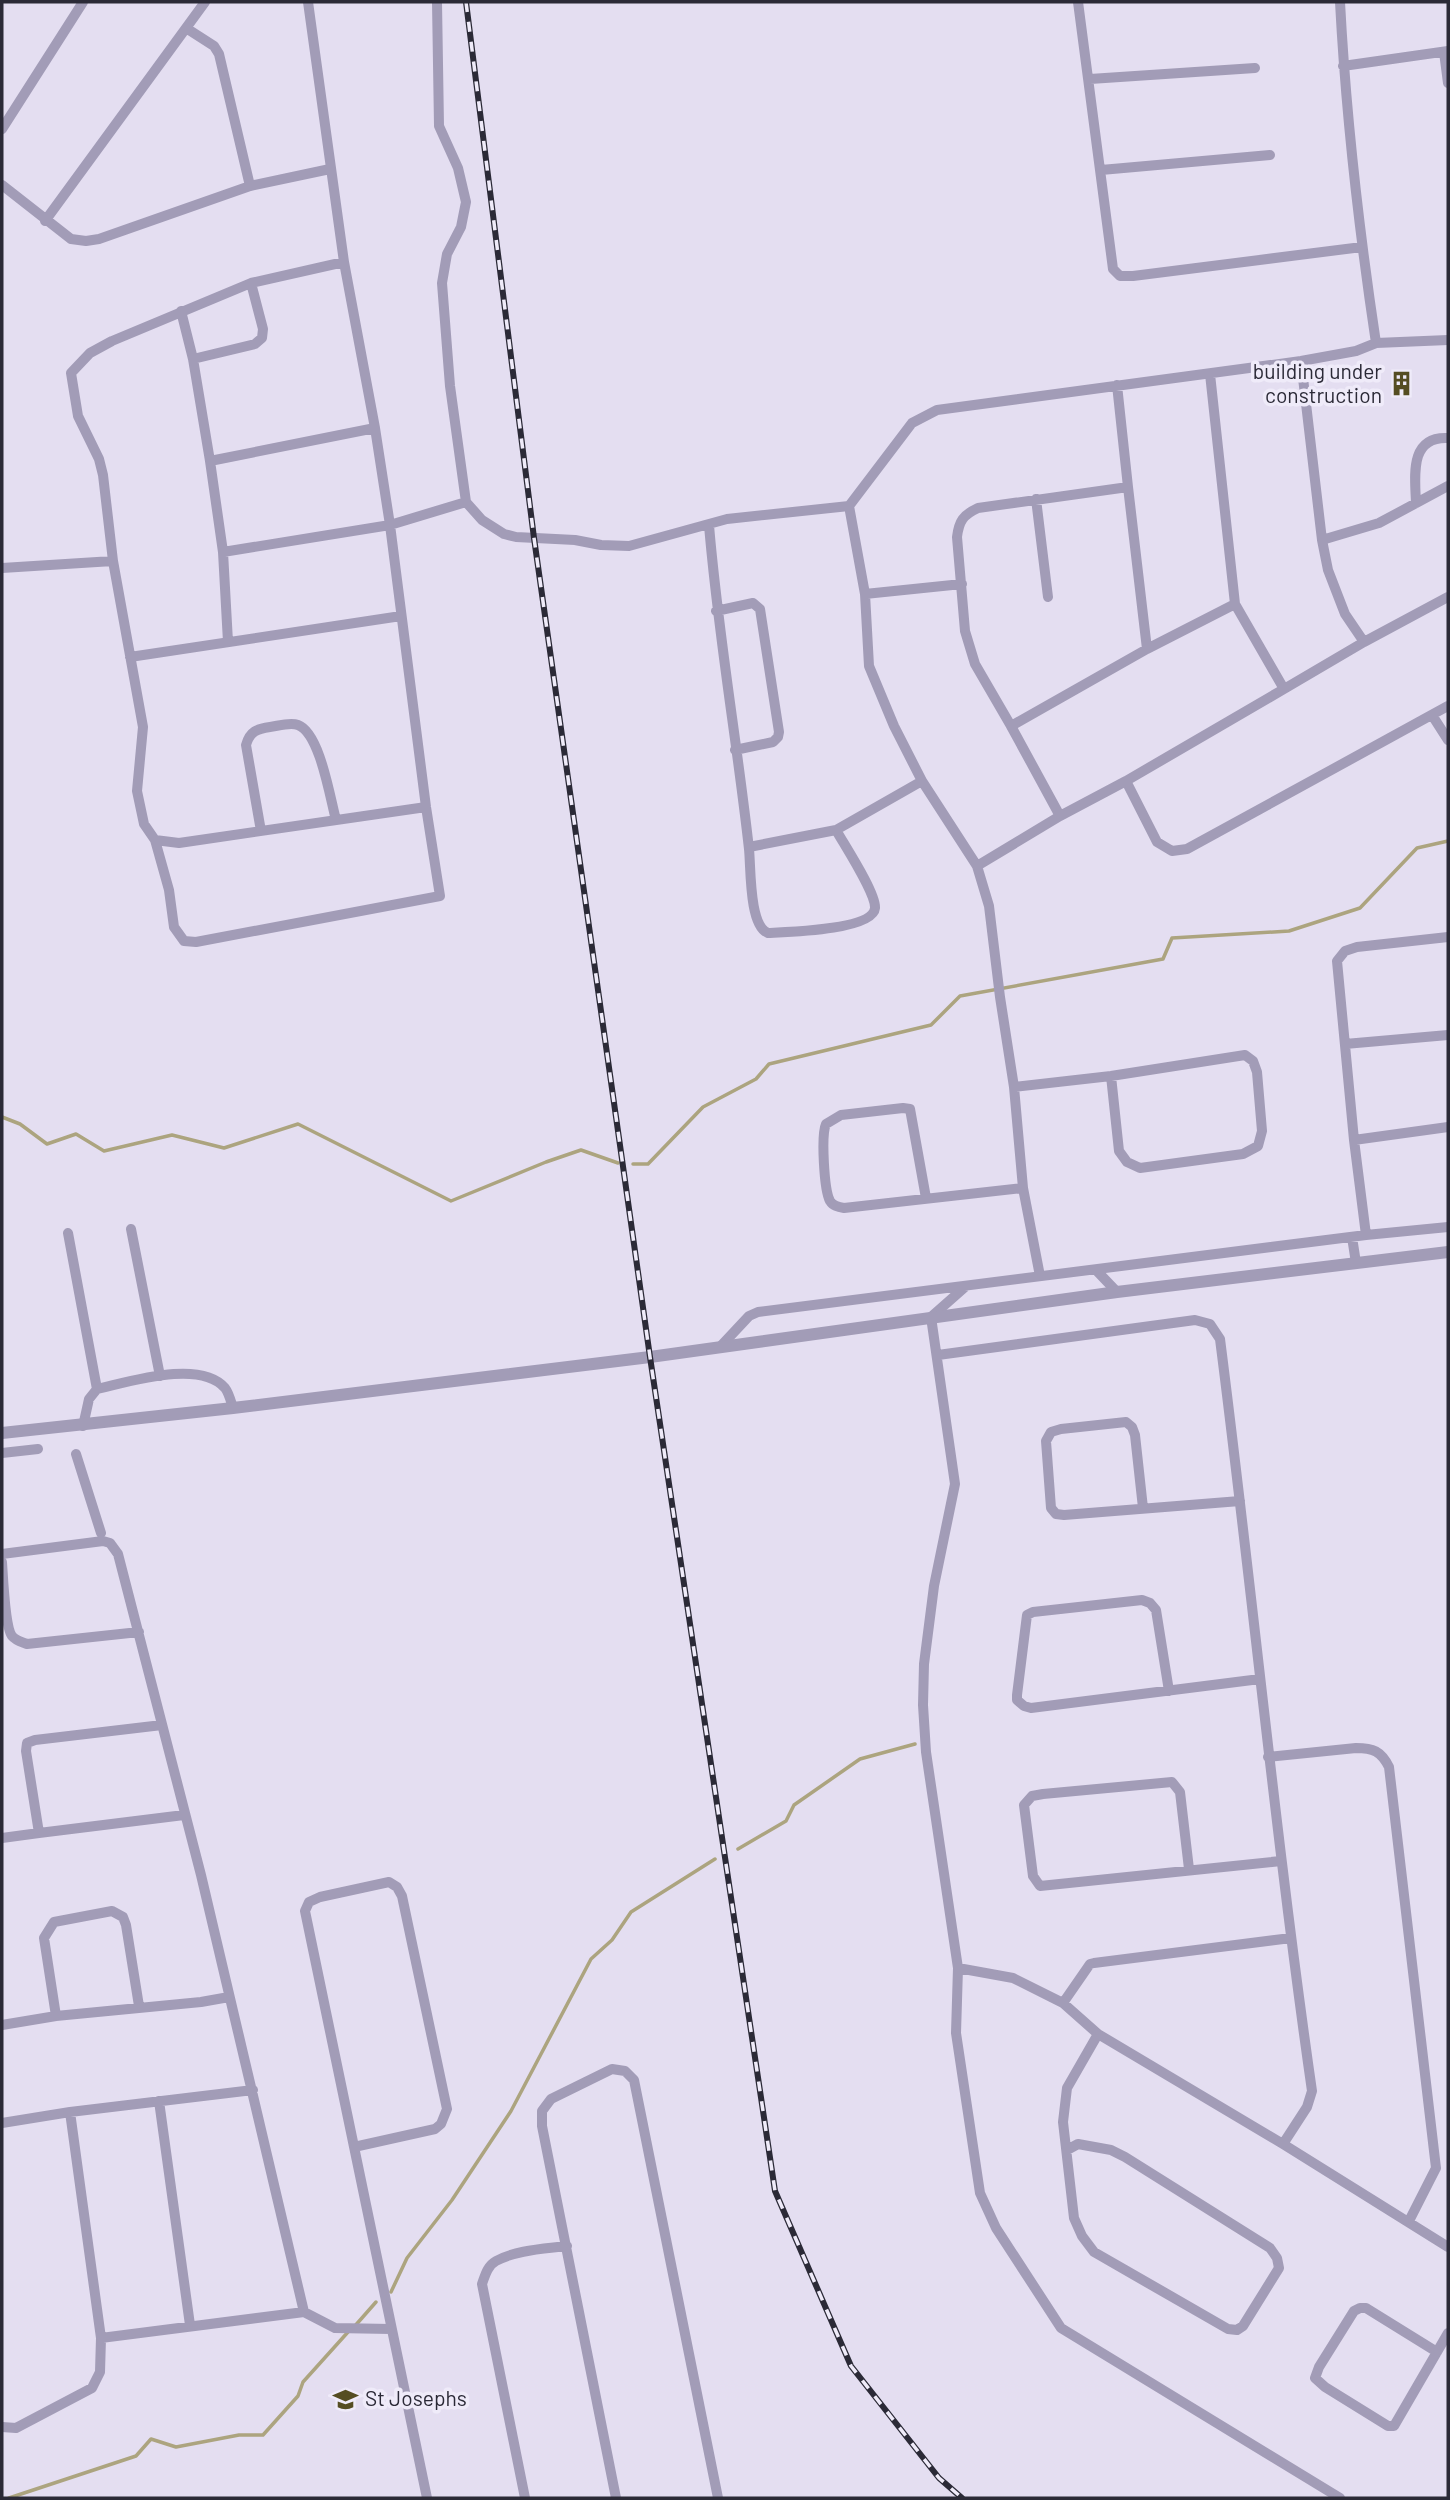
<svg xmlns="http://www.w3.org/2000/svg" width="1450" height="2500" font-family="Barlow,sans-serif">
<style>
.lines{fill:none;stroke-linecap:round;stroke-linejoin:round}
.stream{stroke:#aca47f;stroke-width:3.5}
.minor{stroke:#a29cb7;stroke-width:10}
.tertiary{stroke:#a29cb7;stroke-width:12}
.rail-casing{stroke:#2b2a37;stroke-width:6}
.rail{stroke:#efebf9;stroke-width:3.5;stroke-dasharray:10;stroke-linecap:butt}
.labels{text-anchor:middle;stroke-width:7;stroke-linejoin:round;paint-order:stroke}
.poi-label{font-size:21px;fill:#2b2a37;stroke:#efebf9;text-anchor:end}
</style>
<rect width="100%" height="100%" fill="#e4def1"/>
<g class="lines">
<path class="stream" d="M2,1117L20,1124L47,1144L76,1134L104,1151L172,1135L224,1148L298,1124L451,1201L546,1162L581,1150L618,1163
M633,1164H648L703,1107L756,1079L769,1064L931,1025L960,996L1163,959L1172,938L1289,931L1360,908L1417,848L1448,841
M738,1849L786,1821L794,1805L860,1759L915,1744
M391,2292L407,2258L452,2200L511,2111L591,1959L612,1940L631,1912L715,1859
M354,2327L376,2302
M9,2498L136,2456L151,2439L176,2447L239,2435H263L298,2396L303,2382L348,2332"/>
<path class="minor" d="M308,2L344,262L375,428L390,525L426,807L440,896L196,942L184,941L174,927L169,890L155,840L144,824L137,791L143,727L113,561L103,475L99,459L78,416L71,373L90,353L112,341L251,283L344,262
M437,2L439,126L458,168L466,202L461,227L447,254L442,283L450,386L466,502
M1078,2L1113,269L1120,276H1133L1362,247
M1340,2C1346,116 1359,230 1376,343L1448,340
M186,28L214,46L219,54L250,186
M1444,52L1448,83
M1343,66L1448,51
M1090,79L1255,68
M2,129L83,2
M1101,170L1270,155
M2,185L71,239L86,241L99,239L250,186L330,169
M45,221L205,2
M181,311L193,359L210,461
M193,359L255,344L262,338L263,329L251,283
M1301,361L1322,540L1328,570L1345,614L1364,642L1448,597
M1210,374L1235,604L1284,689L1364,642
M1128,487L1147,649
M1036,499L1048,597
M1416,503C1415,476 1409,436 1448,438
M849,506L912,423L937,410L1301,361L1356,351L1376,343
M709,525C718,634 737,741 749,849C751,868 749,926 768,933C786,932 873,930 875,908C876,893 845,846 836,830L922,781
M1322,540L1379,523L1448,486
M223,552L390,525L466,502L482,520L504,534L516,537L575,540L601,545L629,546L727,519L849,506L865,594L869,666L894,726L922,781L977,866L989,906L1000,997L1014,1087L1023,1188L1040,1276
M2,568L113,561
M865,594L962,584
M716,611L753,603L760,609L779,732L778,737L773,742L735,750
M228,642L223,552L210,461L375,428
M130,657L401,616
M1284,689L1126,781L1157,842L1172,851L1187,849L1448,706
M1432,715L1448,740
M1011,726L975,664L965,631L957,537C959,521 963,515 978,508L1128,487L1117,385
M1060,816L1011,726L1147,649L1235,604
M261,831L246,745C250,731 257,729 270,727C278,726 290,722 298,725C320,733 330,798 336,820
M155,840L179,843L426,807
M749,847L836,830
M977,866L1060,816L1126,781
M1345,1044L1448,1035
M1014,1087L1111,1076L1245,1055L1253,1061L1257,1072L1262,1131L1258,1146L1243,1154L1140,1168L1127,1162L1119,1151L1111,1076
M1354,1140L1448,1127
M926,1198L910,1109L903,1108L841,1115L826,1124C821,1135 824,1190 830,1201C833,1206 838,1207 844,1208L1023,1188
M131,1229L160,1376
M68,1233L97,1389
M1366,1235L1354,1140L1337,961L1345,951L1357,947L1448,937
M1352,1237L1356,1263
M1096,1270L1117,1292
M965,1287L931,1317L955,1484L934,1586L924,1664L923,1705L926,1752L958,1968L956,2033L980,2193L996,2228L1061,2328L1340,2498
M720,1347L749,1316L758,1312L1366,1235L1448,1227
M938,1355L1195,1320L1210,1324L1220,1339C1252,1589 1276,1841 1312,2091L1307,2107L1283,2144
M83,1426L89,1399L97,1389C129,1382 200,1359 225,1388C229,1393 231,1402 233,1408
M2,1453L38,1449
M76,1454L101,1533
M1143,1508L1135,1435L1132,1427L1126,1422L1061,1429L1051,1432L1046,1441L1051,1508L1056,1514L1064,1515L1240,1501
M2,1554L103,1541L110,1543L118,1554L201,1875L304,2312
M2,1562C3,1576 5,1627 12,1636C16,1641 22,1642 27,1644L139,1632
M1169,1691L1156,1610L1150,1603L1142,1600L1033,1612L1027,1615L1017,1695V1700L1024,1706L1031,1708L1260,1679
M162,1725L35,1740L27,1743L26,1751L39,1833L184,1815
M1268,1757L1356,1748C1373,1748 1381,1751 1389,1767L1436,2168L1409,2221
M2,1838L39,1833
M1189,1869L1180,1792L1172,1782L1043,1794L1032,1796L1024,1805L1033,1876L1040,1886L1281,1861
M958,1968L1013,1978L1063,2003L1098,2034L1283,2144L1448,2247
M1063,2003L1090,1964L1094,1963L1291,1938
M56,2016L44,1938L54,1922L112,1911L123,1917L126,1925L139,2006
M2,2025L56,2016L201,2002L229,1997
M159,2101L190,2325
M2,2123L70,2112L253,2090
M354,2147L435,2129L441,2124L447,2109L402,1896L397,1887L389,1882L320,1897L309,1902L305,1911L427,2498
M1067,2150L1078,2144L1111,2150L1125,2157L1270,2248L1277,2258L1279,2268L1243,2326L1237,2330L1228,2329L1094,2252L1082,2236L1074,2218L1063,2122L1067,2088L1098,2034
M101,2338L304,2312L335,2328L391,2329
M1437,2352L1366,2308H1360L1354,2311L1319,2367L1315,2378L1325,2387L1388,2426H1394L1448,2333
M2,2427L16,2428L92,2388L100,2372L101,2338L70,2112
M525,2498L482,2284C485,2276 487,2266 496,2261C516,2250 544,2249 567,2246
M616,2498L542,2126V2111L551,2099L612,2069L625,2071L634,2080L718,2498"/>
<path class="tertiary" d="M2,1433L233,1408L650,1357L1117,1292L1448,1252"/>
<defs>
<path id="rail" d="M466,2L534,538L650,1357L775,2191L851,2366L939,2478L962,2498"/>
</defs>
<use href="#rail" class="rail-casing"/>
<use href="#rail" class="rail"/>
</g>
<defs>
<symbol id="building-bare" viewBox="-9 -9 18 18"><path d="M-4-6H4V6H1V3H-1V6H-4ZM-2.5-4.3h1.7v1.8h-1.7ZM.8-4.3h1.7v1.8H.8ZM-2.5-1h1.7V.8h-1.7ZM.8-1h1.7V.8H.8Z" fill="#554d22" stroke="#efebf9" stroke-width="2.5" paint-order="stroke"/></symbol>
<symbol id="university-bare" viewBox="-9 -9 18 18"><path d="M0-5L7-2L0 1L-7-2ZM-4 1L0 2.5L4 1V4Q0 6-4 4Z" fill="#554d22" stroke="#efebf9" stroke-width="2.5" paint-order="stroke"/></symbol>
</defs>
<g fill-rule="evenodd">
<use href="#building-bare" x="1384" y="366" width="35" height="35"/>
<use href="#university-bare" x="328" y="2382" width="35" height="35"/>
</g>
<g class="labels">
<g class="poi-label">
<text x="1382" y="379">building under<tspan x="1382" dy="24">construction</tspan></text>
<text x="365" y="2406" text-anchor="start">St Josephs</text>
</g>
</g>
<rect width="1450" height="2500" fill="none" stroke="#2b2a37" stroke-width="7"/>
</svg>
